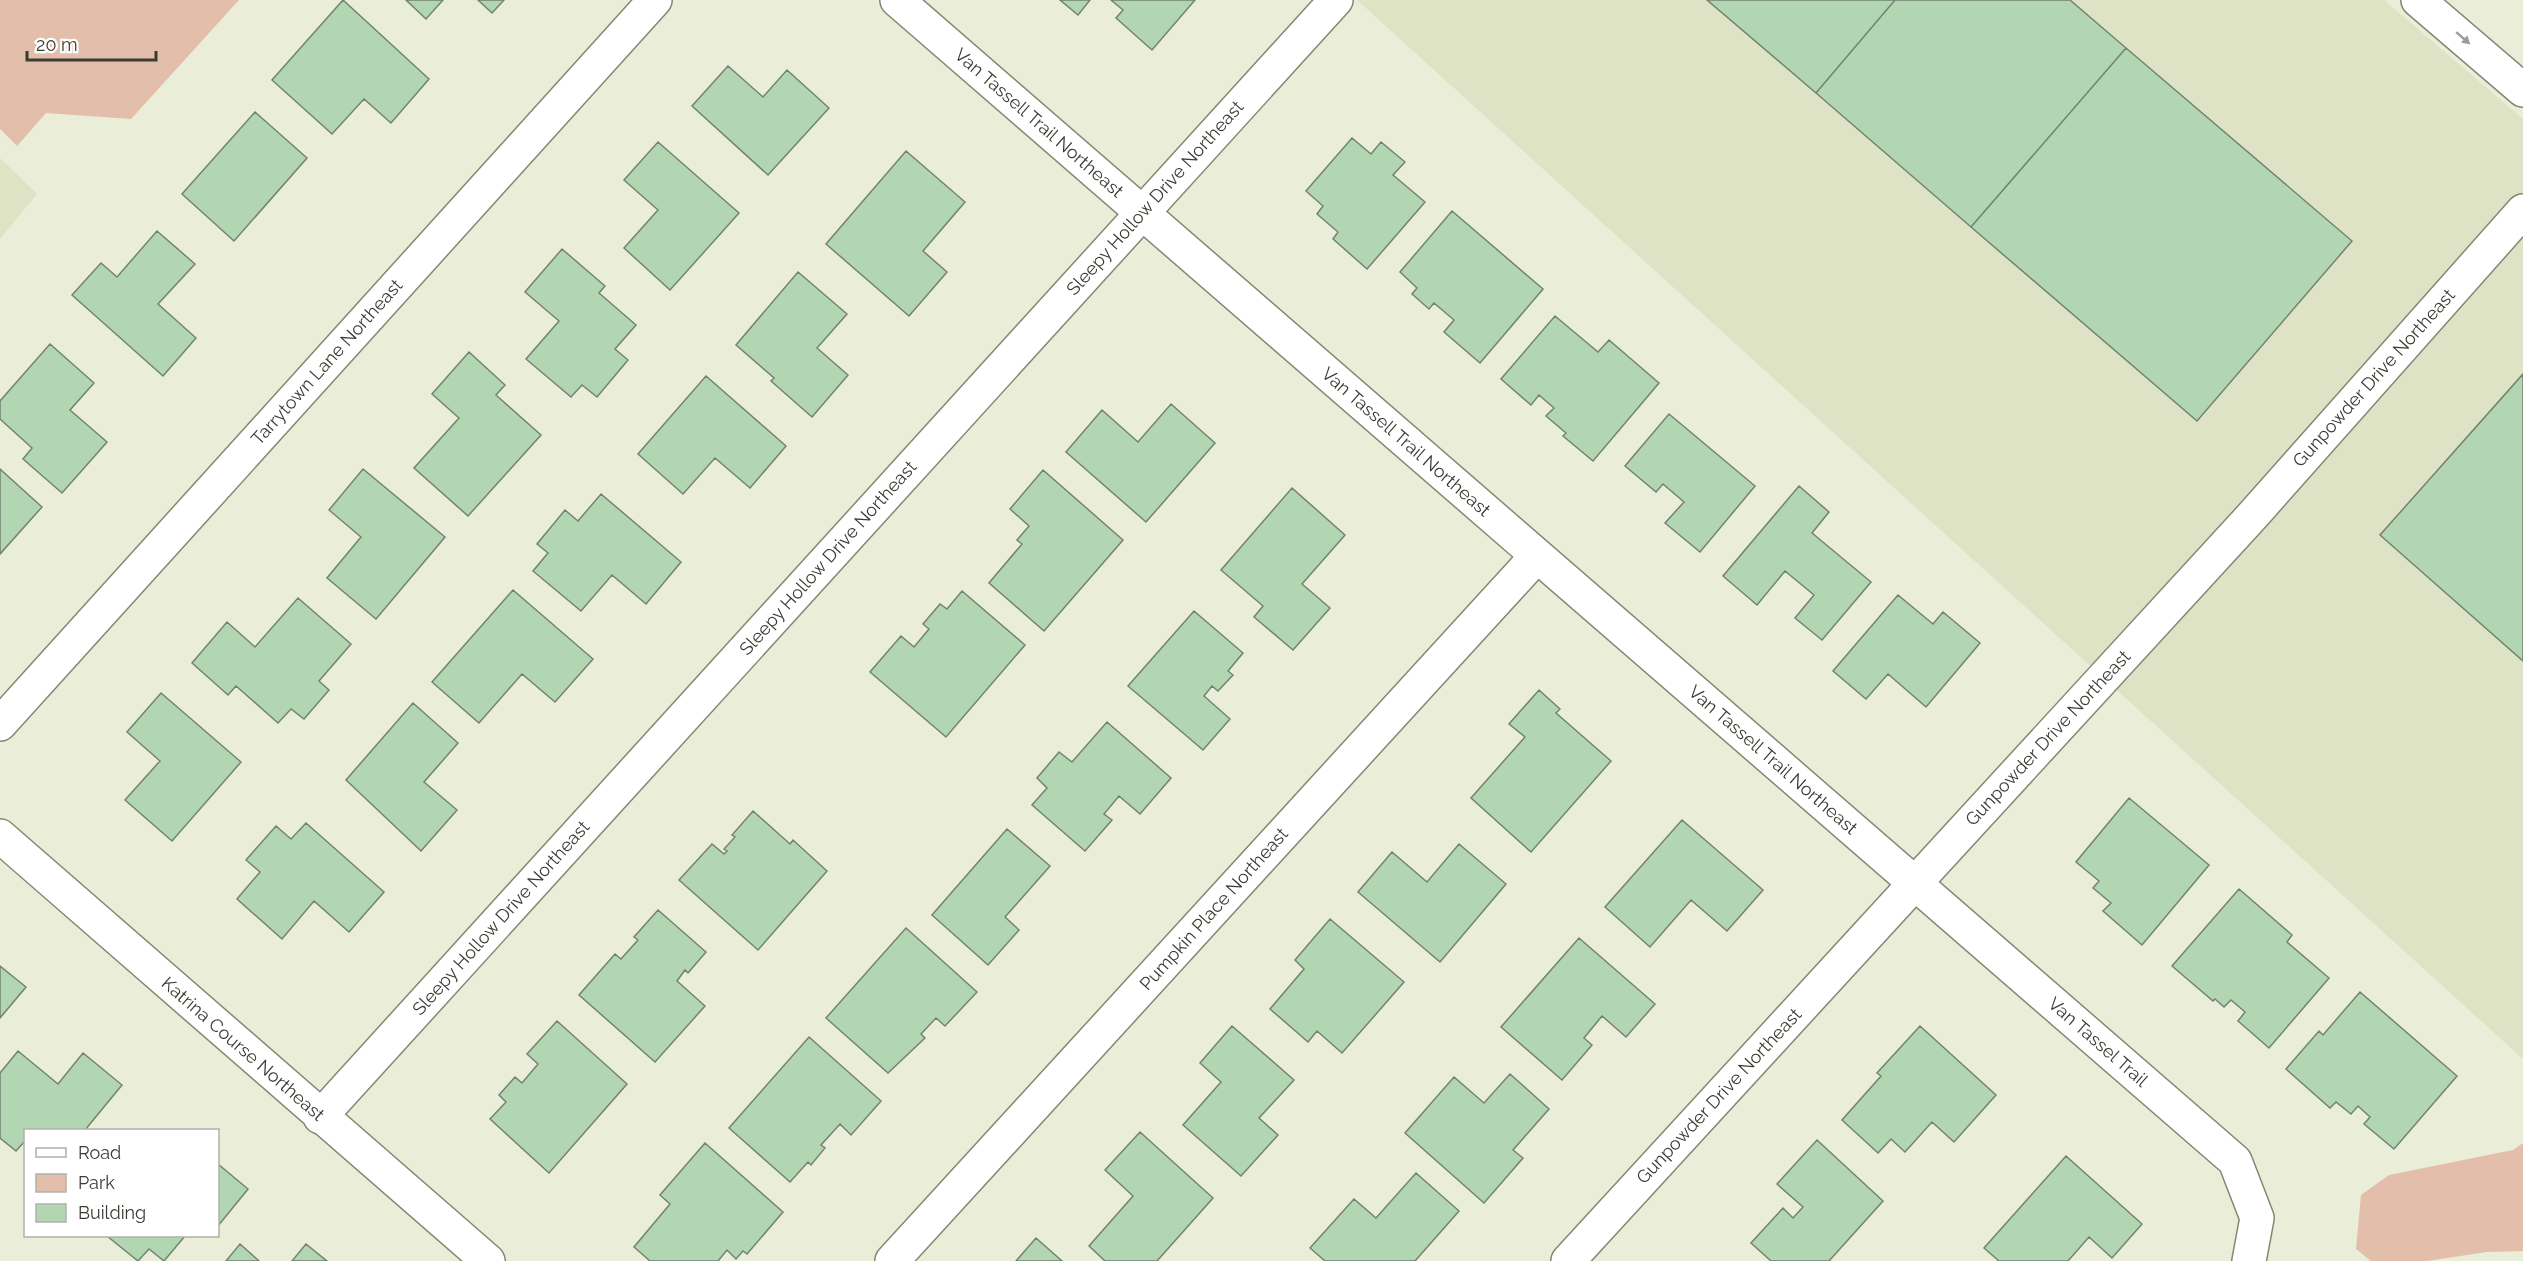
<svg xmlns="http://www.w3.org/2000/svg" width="2523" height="1261" font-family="Raleway,sans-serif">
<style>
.built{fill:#dfe3c5}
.green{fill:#e2beab}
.building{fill:#b1d6b1;stroke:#738373;stroke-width:1.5}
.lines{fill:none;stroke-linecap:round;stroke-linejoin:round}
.minor-casing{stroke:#858773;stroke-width:36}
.tertiary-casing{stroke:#858773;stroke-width:36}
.minor{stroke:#fff;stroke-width:33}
.tertiary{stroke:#fff;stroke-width:33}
.oneway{fill:#9c9d99}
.labels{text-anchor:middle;stroke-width:6;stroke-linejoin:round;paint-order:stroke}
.street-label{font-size:18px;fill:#3a3b33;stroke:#fff}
</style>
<rect width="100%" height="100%" fill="#eaedd7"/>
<path class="built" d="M1357,0H2384L2523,119V1059Z
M0,158L37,194L0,239Z"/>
<path class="green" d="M0,0H239L131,119L46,113L17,146L0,129Z
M2523,1143V1251L2487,1252L2427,1261H2371L2356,1249L2361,1195L2389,1175L2513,1150Z"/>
<path class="building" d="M343,0L429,79L391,123L364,99L332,134L272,80Z
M406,0H443L426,19Z
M478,0H504L492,13Z
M1060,0H1090L1078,15Z
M1111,0H1195L1152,50L1116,18L1123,10Z
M1707,0H1895L1816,93Z
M1895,0H2070L2126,48L1971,227L1816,93Z
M2126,48L2352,241L2197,421L1971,227Z
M728,66L763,97L787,70L829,108L768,175L692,106Z
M255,112L307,158L234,241L182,194Z
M1352,138L1371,154L1381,142L1405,162L1393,175L1425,202L1367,269L1333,239L1338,232L1317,214L1323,206L1306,191Z
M658,142L739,213L670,290L624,248L658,210L624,180Z
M906,151L965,202L923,251L947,272L909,316L826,244Z
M1452,211L1543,289L1480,363L1444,332L1454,320L1434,303L1429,309L1412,294L1417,288L1400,272Z
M157,231L195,264L158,304L196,338L163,376L72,295L101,263L117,277Z
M562,249L605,286L599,293L636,325L615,349L628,360L597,397L582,385L571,397L526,359L559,321L525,292Z
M798,272L847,314L817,348L848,375L812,417L771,381L774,378L736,345Z
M1555,316L1598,352L1609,340L1659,383L1593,461L1563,436L1566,433L1546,416L1554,408L1539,395L1531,405L1501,379Z
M50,344L94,383L70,410L107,442L62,493L23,459L32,448L0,419V401Z
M469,352L505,385L496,395L541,435L468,516L414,468L459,418L432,394Z
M2523,374V661L2380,535Z
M706,376L786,446L750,488L715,458L683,494L638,454Z
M1171,404L1215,443L1146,522L1066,452L1102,410L1138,442Z
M1669,414L1755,486L1700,552L1665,523L1684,502L1663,484L1656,492L1625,466Z
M0,469L42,507L0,554Z
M363,469L445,537L376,619L327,578L361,537L329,510Z
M1043,470L1123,540L1044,631L989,583L1022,544L1017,540L1029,526L1010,509Z
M1799,486L1829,512L1812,533L1871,582L1822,640L1795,618L1814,595L1785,571L1757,605L1723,576Z
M1292,488L1345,535L1302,584L1330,608L1293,650L1254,617L1263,606L1221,570Z
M601,494L681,562L646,604L612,575L581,611L533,571L548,553L537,544L565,510L578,521Z
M513,590L593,659L555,702L522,674L479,723L432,682Z
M962,591L1025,645L946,737L870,672L901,636L914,647L929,629L923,624L940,604L947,609Z
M1898,595L1933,624L1943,612L1980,643L1926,707L1888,674L1866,699L1833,671Z
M298,598L351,644L319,681L329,690L304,719L291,709L278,723L236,686L228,695L192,663L227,622L255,647Z
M1194,611L1243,653L1228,671L1233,675L1218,691L1212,686L1204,696L1230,719L1203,750L1128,686Z
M1539,690L1560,709L1556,713L1611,761L1531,852L1471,798L1525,737L1509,724Z
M161,693L241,762L172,841L125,800L160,761L127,732Z
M413,703L458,743L424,782L457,810L421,851L346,780Z
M1107,722L1171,778L1140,814L1119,796L1104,814L1112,820L1085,851L1032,805L1047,788L1037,778L1059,752L1072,762Z
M2129,798L2209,865L2142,945L2103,911L2111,903L2093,888L2099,881L2076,862Z
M753,811L790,844L793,840L827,871L758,950L679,880L712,844L724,854L727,851L724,849L735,837L732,835Z
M1682,820L1763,890L1727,931L1691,900L1650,947L1605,907Z
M306,823L384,892L349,932L314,901L282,939L237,899L260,872L246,860L276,826L291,839Z
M1007,829L1050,866L1005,917L1019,930L988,965L932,915Z
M1459,844L1506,884L1440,962L1358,892L1392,852L1427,882Z
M2239,889L2292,935L2287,942L2329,978L2269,1048L2238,1021L2245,1012L2231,1000L2224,1007L2215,999L2213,1001L2172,966Z
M658,910L706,952L688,973L685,970L677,981L705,1006L655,1062L579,995L615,954L621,959L638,940L634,937Z
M1330,919L1404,982L1342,1053L1317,1031L1308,1042L1270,1009L1304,969L1295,960Z
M906,928L977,992L945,1026L936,1018L921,1034L925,1038L888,1073L826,1018Z
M1579,938L1655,1004L1626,1037L1602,1016L1584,1038L1592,1045L1562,1080L1501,1027Z
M0,966L26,987L0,1018Z
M2360,992L2457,1076L2394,1149L2364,1124L2370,1117L2358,1106L2351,1114L2336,1102L2330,1108L2286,1069L2319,1031L2323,1035Z
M557,1021L627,1084L549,1173L490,1119L506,1102L499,1095L515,1077L522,1083L538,1064L527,1054Z
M1232,1026L1294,1080L1259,1118L1278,1135L1241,1176L1183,1125L1221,1082L1200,1063Z
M1920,1026L1996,1095L1954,1142L1932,1122L1905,1152L1891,1139L1878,1153L1842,1120L1881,1076L1877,1073Z
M809,1037L881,1101L851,1135L840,1124L821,1145L825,1148L811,1165L808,1162L790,1182L729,1128Z
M18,1051L58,1084L83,1053L122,1085L85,1130H26V1140L16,1151L0,1138V1073Z
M1510,1074L1549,1109L1513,1150L1523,1158L1484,1203L1405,1133L1454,1077L1484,1103Z
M1140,1132L1213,1198L1157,1261H1105L1089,1246L1133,1196L1105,1170Z
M1817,1140L1883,1201L1829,1261H1771L1751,1243L1783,1208L1793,1218L1803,1207L1777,1184Z
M705,1143L783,1212L747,1254L743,1251L736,1259L727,1250L718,1261H650L634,1247L670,1204L660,1195Z
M2066,1156L2142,1224L2112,1258L2089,1237L2068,1261H1999L1984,1248Z
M218,1164L248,1189L218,1226Z
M1416,1173L1459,1211L1415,1261H1325L1310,1248L1354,1199L1376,1218Z
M107,1236H185L164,1261L149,1249L138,1261Z
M1036,1238L1062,1261H1016Z
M240,1244L259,1261H226Z
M306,1244L327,1261H292Z"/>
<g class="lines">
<defs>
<path id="minor" d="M897,0L2235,1161L2257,1218L2249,1261
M0,724L655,0
M0,836L488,1261
M320,1117L1336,0
M892,1261L1537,556
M1568,1261L2254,514L2523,211"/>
<path id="tertiary" d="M2418,0L2523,90"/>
</defs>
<use href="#minor" class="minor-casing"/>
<use href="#tertiary" class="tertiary-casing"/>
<use href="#minor" class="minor"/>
<use href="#tertiary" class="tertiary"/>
</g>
<defs><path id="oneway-solid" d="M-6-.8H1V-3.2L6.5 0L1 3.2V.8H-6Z" transform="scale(1.5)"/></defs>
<use class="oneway" href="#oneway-solid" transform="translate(2463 38) rotate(41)"/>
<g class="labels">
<g class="street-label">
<text transform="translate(1039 123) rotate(41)" y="6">Van Tassell Trail Northeast</text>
<text transform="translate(1155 198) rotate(-48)" y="6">Sleepy Hollow Drive Northeast</text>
<text transform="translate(327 362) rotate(-48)" y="6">Tarrytown Lane Northeast</text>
<text transform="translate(2374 378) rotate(-48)" y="6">Gunpowder Drive Northeast</text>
<text transform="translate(1406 442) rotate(41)" y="6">Van Tassell Trail Northeast</text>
<text transform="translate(828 558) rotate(-48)" y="6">Sleepy Hollow Drive Northeast</text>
<text transform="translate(2048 738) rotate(-47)" y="6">Gunpowder Drive Northeast</text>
<text transform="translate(1773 760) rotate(41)" y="6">Van Tassell Trail Northeast</text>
<text transform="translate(1214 909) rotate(-48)" y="6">Pumpkin Place Northeast</text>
<text transform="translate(501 918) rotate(-48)" y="6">Sleepy Hollow Drive Northeast</text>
<text transform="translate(2098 1042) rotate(41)" y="6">Van Tassel Trail</text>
<text transform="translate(243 1049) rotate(41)" y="6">Katrina Course Northeast</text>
<text transform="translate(1719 1096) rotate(-47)" y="6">Gunpowder Drive Northeast</text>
</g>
</g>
<rect x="24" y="1129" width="195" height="108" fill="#ffffff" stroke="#b0b1ad" stroke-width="1.5"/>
<rect x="36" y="1148" width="30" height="9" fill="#ffffff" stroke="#b0b1ad" stroke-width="1.5"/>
<text x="78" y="1159" font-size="18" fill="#3a3b33">Road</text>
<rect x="36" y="1174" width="30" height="18" fill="#e2beab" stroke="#b0b1ad" stroke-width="1.5"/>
<text x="78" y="1189" font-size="18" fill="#3a3b33">Park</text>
<rect x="36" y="1204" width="30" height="18" fill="#b1d6b1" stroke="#b0b1ad" stroke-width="1.5"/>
<text x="78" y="1219" font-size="18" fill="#3a3b33">Building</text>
<path d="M27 51v9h129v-9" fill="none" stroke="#3a3b33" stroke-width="3"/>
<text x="36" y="51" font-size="18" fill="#3a3b33" stroke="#ffffff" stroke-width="4.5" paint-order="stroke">20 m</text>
</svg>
